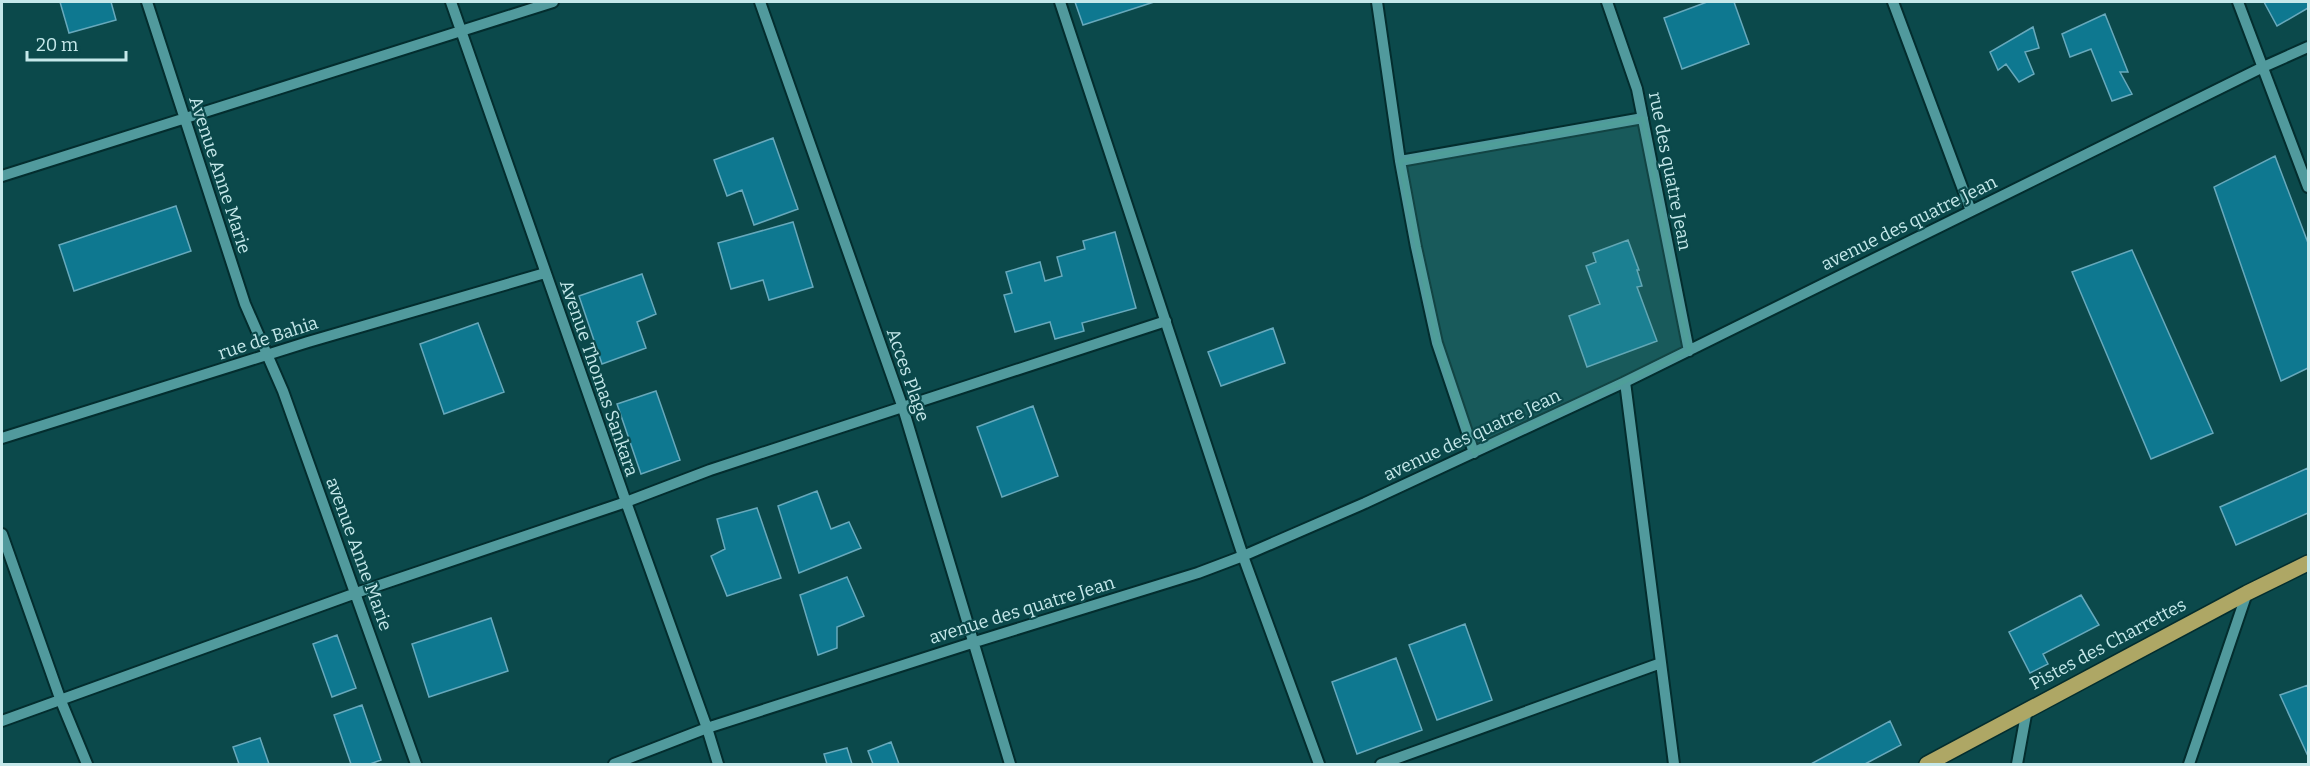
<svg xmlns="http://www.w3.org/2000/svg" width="2310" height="766" font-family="Bitter,serif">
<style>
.building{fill:#0e7890;stroke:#67a9bc;stroke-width:1.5}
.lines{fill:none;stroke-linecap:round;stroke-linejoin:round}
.minor-casing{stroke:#032d2e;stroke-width:14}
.major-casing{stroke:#032d2e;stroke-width:18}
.minor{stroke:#519a9d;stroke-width:10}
.major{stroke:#aea765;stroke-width:15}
.marked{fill:#4f9e99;fill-opacity:0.2;stroke:#4f9e99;stroke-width:4.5;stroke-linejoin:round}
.labels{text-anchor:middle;stroke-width:4.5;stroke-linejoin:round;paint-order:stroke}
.street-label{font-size:18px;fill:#c5e8ea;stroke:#0b494b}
</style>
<rect width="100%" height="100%" fill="#0b494b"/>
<path class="building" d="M60,2H111L116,20L69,33Z
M1075,2H1154L1083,25Z
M1707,2H1734L1749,44L1682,69L1664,18Z
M2264,2H2308V8L2277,26Z
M2105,14L2128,72H2120L2132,94L2112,101L2091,49L2070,57L2062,34Z
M2033,27L2039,48L2025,52L2034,74L2019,82L2006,64L1998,70L1990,52Z
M773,138L798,209L754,225L742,190L727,196L714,160Z
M2275,156L2308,243V368L2281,381L2214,187Z
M176,206L191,251L74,291L59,245Z
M793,222L813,287L769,300L763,280L731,289L718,243Z
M1115,232L1136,308L1082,323L1084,331L1055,339L1050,322L1015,332L1004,295L1012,293L1006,272L1040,262L1045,281L1062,276L1057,257L1085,249L1083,241Z
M1628,240L1639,270H1637L1642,286L1637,287L1657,341L1587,367L1569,316L1600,304L1586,266L1596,262L1593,253Z
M2132,250L2213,433L2151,459L2072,272Z
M642,274L656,314L637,322L646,348L602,364L579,296Z
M478,323L504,392L444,414L420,344Z
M1273,328L1285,363L1221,386L1208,352Z
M656,391L680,460L641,474L617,404Z
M1033,406L1058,476L1002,497L977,427Z
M2308,468V513L2236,545L2220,507Z
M817,491L831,529L849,522L861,548L799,573L778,506Z
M757,508L781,578L727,596L711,556L725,549L717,519Z
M847,577L864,616L837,627V648L818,655L800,595Z
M2081,595L2099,625L2043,654L2048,664L2030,673L2009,632Z
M491,618L508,671L429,697L412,644Z
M1465,624L1492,700L1437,720L1409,645Z
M337,635L356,688L332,697L313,644Z
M1396,658L1422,730L1357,754L1332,682Z
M2308,685V753L2307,754L2280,695Z
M362,705L381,760L370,764H351L334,715Z
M1890,721L1901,745L1865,764H1811Z
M260,738L269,764H239L233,747Z
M891,742L899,764H873L868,751Z
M847,748L852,764H827L824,754Z"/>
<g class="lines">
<defs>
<path id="minor" d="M147,2L245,304L283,391L416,764
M451,2L626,502L707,728L718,764
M760,2L903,408L1010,764
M1060,2L1243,556L1319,764
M1377,2L1400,161L1416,247L1437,343L1474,453
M1607,2L1637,89L1689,351
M1893,2L1971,211
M2238,2L2308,187
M1400,161L1643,118
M2,176L553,2
M1625,382L1674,764
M2,438L308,342L545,273
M2,534L61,701L87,764
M2,721L356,593L626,502L710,470L1166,321
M614,764L707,728L975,642L1198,573L1243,556L1365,503L1625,382L2261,68L2308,47
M1381,764L1661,663
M2017,764L2027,709
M2189,764L2247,593"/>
<path id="major" d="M1927,764L2247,593L2308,563"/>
</defs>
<use href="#minor" class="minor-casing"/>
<use href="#major" class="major-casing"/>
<use href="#minor" class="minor"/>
<use href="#major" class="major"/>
</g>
<path class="marked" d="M1643,118L1689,351L1474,453L1437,343L1400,161Z"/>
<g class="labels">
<g class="street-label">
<text transform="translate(1670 171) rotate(79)" y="6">rue des quatre Jean</text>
<text transform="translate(220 175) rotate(72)" y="6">Avenue Anne Marie</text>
<text transform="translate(1909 223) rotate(-26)" y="6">avenue des quatre Jean</text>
<text transform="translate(268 338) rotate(-18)" y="6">rue de Bahia</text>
<text transform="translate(908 375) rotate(71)" y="6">Acces Plage</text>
<text transform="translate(599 378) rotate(71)" y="6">Avenue Thomas Sankara</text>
<text transform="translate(1472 435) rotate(-25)" y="6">avenue des quatre Jean</text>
<text transform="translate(359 554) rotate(70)" y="6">avenue Anne Marie</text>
<text transform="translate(1022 610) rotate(-17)" y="6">avenue des quatre Jean</text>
<text transform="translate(2108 644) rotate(-28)" y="6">Pistes des Charrettes</text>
</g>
</g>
<rect width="2310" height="766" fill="none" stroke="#c5e8ea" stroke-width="6"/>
<path d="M27 51v9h99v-9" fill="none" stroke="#c5e8ea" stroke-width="3"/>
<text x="36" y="51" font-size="18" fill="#c5e8ea" stroke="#0b494b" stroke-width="4.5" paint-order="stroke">20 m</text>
</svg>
